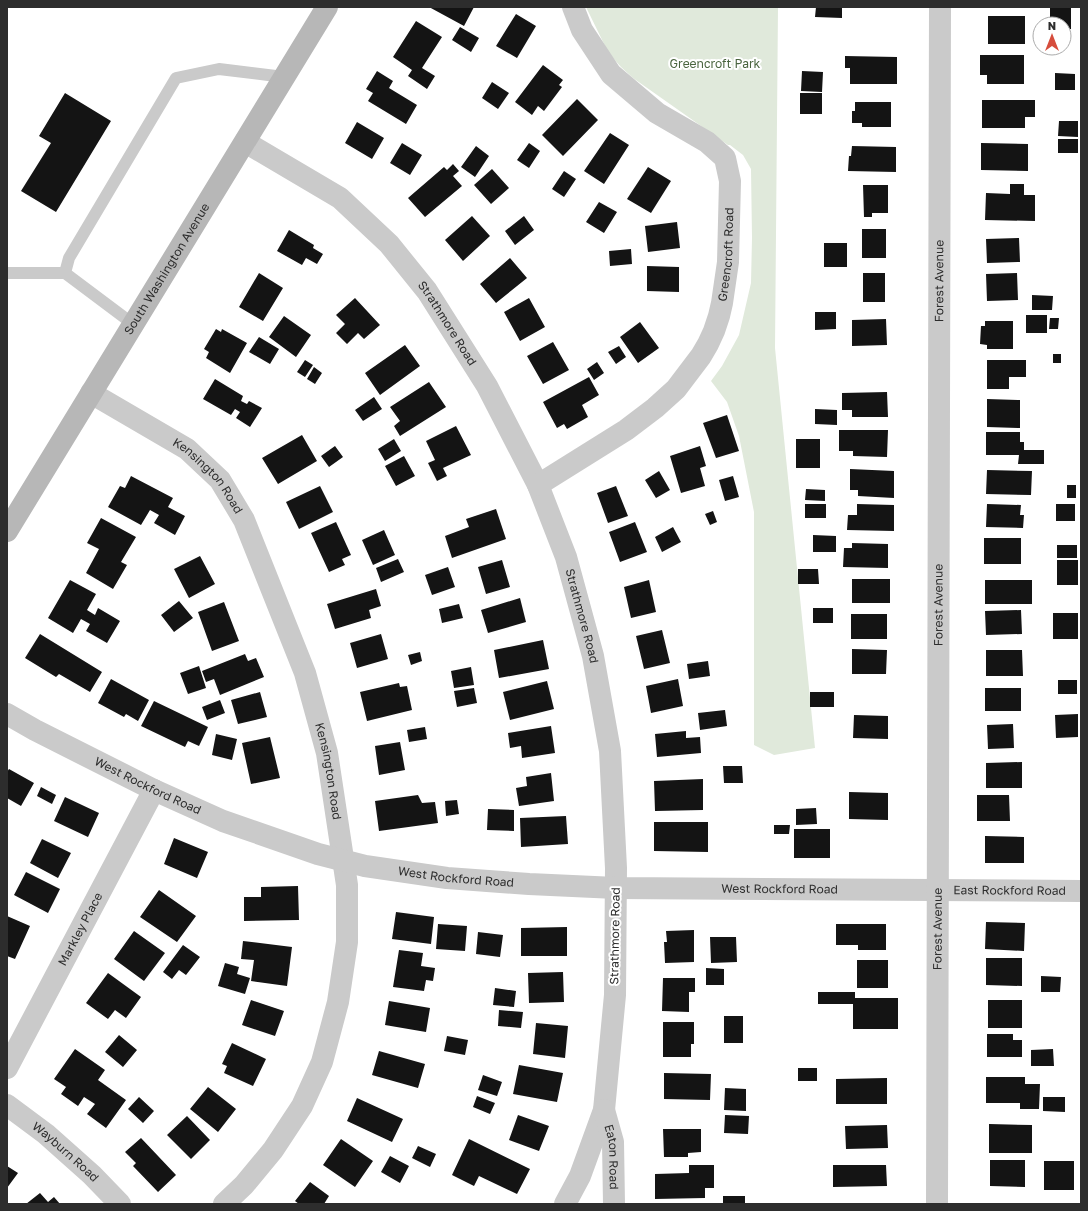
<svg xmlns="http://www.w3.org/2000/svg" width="1088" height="1211" font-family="'Golos Text',sans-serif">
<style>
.green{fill:#e0e9db}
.building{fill:#141414}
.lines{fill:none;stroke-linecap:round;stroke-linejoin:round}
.lane{stroke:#cacaca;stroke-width:12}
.street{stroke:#cacaca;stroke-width:22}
.secondary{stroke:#b7b7b7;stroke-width:22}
.labels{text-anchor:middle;stroke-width:4;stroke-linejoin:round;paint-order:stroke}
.park-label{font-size:12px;fill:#49643e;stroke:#fff}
.street-label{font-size:12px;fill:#2d2d2d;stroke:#fff}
</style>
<rect width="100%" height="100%" fill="#fff"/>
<path class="green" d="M586,7H778L775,348L815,748L774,755L754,745V512L739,436L727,402L711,381L722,366L739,335L751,283L752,238L751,169L743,155L730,145H728L633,78L621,67L613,58L607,50Z"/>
<path class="building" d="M429,7H474L464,26Z
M816,7H842V18L815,17Z
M1050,7H1071V29H1064V24H1050Z
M516,14L536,26L517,58L496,46Z
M988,16H1025V44H988Z
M416,21L442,37L422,68L435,76L427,89L408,76L412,70L393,57Z
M460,27L479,38L471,52L452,40Z
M980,55H1024V84H987V75H980Z
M845,56L897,57V84H850V68H845Z
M543,65L563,80L559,85L562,87L544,111L538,106L532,115L515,102Z
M377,71L393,81L389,88L417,105L406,124L368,101L373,93L366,89Z
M802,71L823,72L822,92L801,91Z
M1055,73L1075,74V90H1055Z
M492,82L509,93L498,109L482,98Z
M65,93L111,121L56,212L21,191L51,143L39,136Z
M800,93H822V114H800Z
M577,99L598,120L563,156L542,135Z
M982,100H1035V117H1025V128H982Z
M855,102H891V127H862V123H852V111H855Z
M1059,121H1078V137L1058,136Z
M357,122L384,138L372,159L345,143Z
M610,133L629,145L604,184L584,171Z
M1058,139H1078V153H1058Z
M402,143L422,155L410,175L390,163Z
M529,143L540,151L529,168L517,160Z
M981,143L1028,144V171L981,170Z
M476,146L489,156L475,177L461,167Z
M852,146L896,147V172L848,171L849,156H851Z
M453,164L459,171L453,176L462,186L425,217L408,198L444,167L447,170Z
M648,167L671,181L651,213L627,199Z
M492,169L509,188L491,204L474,185Z
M564,171L576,179L564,197L552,189Z
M1010,184H1024V195H1035V221L985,220L986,193L1010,194Z
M863,185H888V213H872V217H864Z
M599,202L617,212L604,233L586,222Z
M472,216L490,236L463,261L445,240Z
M524,216L534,230L515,245L505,231Z
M677,222L680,248L648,252L645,226Z
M862,229H886V258H862Z
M289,230L314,245L313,248L323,254L317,264L306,258L302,265L277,251Z
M1019,238L1020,262L987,263L986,239Z
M824,243H847V267H824Z
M631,249L632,264L610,266L609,251Z
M510,258L527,278L496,303L480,284Z
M647,266L679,267V292L647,291Z
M259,273L283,288L263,321L239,307Z
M863,273H885V302H863Z
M1017,273L1018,300L987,301L986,274Z
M1032,295L1053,296L1052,310H1032Z
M355,298L380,325L364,339L358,333L347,344L336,333L345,324L336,315Z
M529,298L545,327L520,341L504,312Z
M815,312H836V329L815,330Z
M1026,315H1047V333H1026Z
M284,316L311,335L296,357L269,337Z
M1050,318H1059L1058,329H1049Z
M886,319L887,345L852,346V320Z
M985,321H1013V349H987V345L980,344L981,326H985Z
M640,322L659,348L638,363L620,337Z
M216,329L221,332L222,329L247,343L230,373L206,358L209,352L204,349Z
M259,337L279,349L270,364L249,352Z
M553,342L569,370L543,384L527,356Z
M405,345L420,366L380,395L365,373Z
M619,346L626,357L616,364L608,352Z
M1053,354H1061V363H1053Z
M305,360L313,365L305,377L297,372Z
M987,360H1026V377H1009V389H987Z
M597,362L604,373L594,380L587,369Z
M314,367L322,373L315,384L307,379Z
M589,377L599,395L582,405L588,417L567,429L564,424L557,428L543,402Z
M215,379L243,396L241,401L247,404L249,401L262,408L250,427L236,418L240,412L235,409L231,415L203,399Z
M429,382L446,407L400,436L394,426L400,421L390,407Z
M887,392L888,417H852V410H842V393Z
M374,397L382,409L363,421L355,410Z
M987,399L1020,400V428L987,427Z
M815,409L837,410V425L815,424Z
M727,415L739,451L716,458L703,423Z
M456,426L471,455L443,468L447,476L437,481L428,463L435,460L426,441Z
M839,430H888L887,457L853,456V451H839Z
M986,432H1020V442H1024V450H1044V464H1018L1019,455H986Z
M302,435L317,461L278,484L262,458Z
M394,439L401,451L385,461L378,449Z
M796,439H820V468H796Z
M335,446L343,457L329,467L321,456Z
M700,446L706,466L700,468L705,486L681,493L670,456Z
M404,456L415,476L396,486L385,466Z
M850,469L894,471V498L858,496V490H850Z
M987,470L1032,471L1031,495L986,494Z
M659,471L670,490L656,498L645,480Z
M131,476L173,498L168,507L185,516L175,535L154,523L159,515L150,510L141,525L108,507L120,486L125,488Z
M733,476L739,497L725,501L719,480Z
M1067,485H1076V498H1067Z
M320,486L333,512L299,529L286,502Z
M616,486L628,516L608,523L597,493Z
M806,489L825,490V501L805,500Z
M805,504H826V518H805Z
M857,504L894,505V531L847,530L848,515H857Z
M987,504L1021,505L1020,515H1024L1023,528L986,527Z
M1056,504H1075V521H1056Z
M496,509L506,539L452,558L445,536L469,527L466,519Z
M713,511L717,522L710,525L705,514Z
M101,518L136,537L121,562L127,565L113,589L86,573L99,549L87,543Z
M336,522L351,555L342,559L345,565L329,572L311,533Z
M635,522L647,552L620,562L609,532Z
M673,527L681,542L662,552L655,537Z
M384,530L395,555L373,565L362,540Z
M813,535L836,536V552H813Z
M984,538H1021V564H984Z
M852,543L888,544V568L843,567L844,548H852Z
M1057,545H1077V558H1057Z
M200,556L215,584L189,598L174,569Z
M398,559L404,572L381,582L376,568Z
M502,560L510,587L486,594L478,567Z
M1057,560H1078V585H1057Z
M448,567L455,587L432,595L425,575Z
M798,569H818L819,584H798Z
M852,579H890V603H852Z
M70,580L96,594L87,610L95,615L98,608L120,621L107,643L86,631L90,624L81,619L73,633L48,618Z
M649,580L656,612L631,618L624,587Z
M985,580H1032V604H985Z
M376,589L381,606L369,610L371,618L335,629L327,604Z
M520,598L526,622L488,633L481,610Z
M179,601L193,618L174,632L161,615Z
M224,602L239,641L212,651L198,612Z
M459,604L463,618L442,623L439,609Z
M813,608H833V623H813Z
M1021,610L1022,634L986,635L985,611Z
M1053,613H1078V639H1053Z
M851,614H887V639H851Z
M662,630L670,663L644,669L636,636Z
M40,634L102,672L90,692L59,674L56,677L25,658Z
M381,634L388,659L357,668L350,643Z
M543,640L549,669L499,678L494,650Z
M852,649L887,650L886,674H852Z
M986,650H1022L1023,676H986Z
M420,652L422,661L411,665L408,655Z
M245,654L248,661L256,658L264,677L220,695L214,679L206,682L202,671Z
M708,661L710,676L689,679L687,664Z
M199,666L206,688L188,694L180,673Z
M471,667L474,685L454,688L451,671Z
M111,679L149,700L138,721L126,714L124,717L98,703Z
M678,679L683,706L651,713L646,686Z
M1058,680H1077V694H1058Z
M547,681L554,709L510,720L503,692Z
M399,683L400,687L407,686L412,710L367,721L360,692Z
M474,688L477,703L457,707L454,691Z
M985,688H1021V711H985Z
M260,692L267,717L238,724L231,700Z
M810,692H834V707H810Z
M220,700L225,713L207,720L202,707Z
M154,701L208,727L199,746L188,741L185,747L141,726Z
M725,710L727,726L700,730L698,713Z
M1078,714V737L1056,738L1055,715Z
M854,715L888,716V739L853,738Z
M1013,724L1014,748L988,749L987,725Z
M551,726L555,753L522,758L521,746L510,748L508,733Z
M425,727L427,739L409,742L407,730Z
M686,731V738L700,737L701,753L657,757L655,734Z
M216,734L237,739L232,760L212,755Z
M270,737L280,778L251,784L242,743Z
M400,742L405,770L379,775L375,746Z
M1022,762V788H986V763Z
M723,766H742L743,783H724Z
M9,769L34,783L21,806L7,798V772Z
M551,773L554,801L519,806L516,788L527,786L526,777Z
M703,779V810L655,811L654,781Z
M41,787L56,795L52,804L37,796Z
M849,792L888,793V820L849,819Z
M418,795L422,803L435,802L438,823L379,831L375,801Z
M977,795H1009L1010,821H977Z
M65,797L99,813L88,837L54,821Z
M457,800L459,814L446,816L445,801Z
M816,808L817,824L796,825V809Z
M488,809L514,810V831L487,830Z
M566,816L568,844L521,847L520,818Z
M654,822H708V852L654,851Z
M774,825H790L789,834H774Z
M794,829H830V858H794Z
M985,836L1024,837V863H985Z
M174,838L208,852L197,878L164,864Z
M42,839L71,853L58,878L30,863Z
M26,872L60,889L48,913L14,895Z
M298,886L299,920L244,921V897H261V887Z
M159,890L196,916L177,942L140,917Z
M396,912L434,917L431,944L392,939Z
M7,916L30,926L15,959L7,956Z
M986,922L1025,923L1024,951L985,949Z
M438,924L467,926L465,951L436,949Z
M836,924H886V950H858V945H836Z
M567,927V956H521V928Z
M694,930V962L665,963L664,942H667L666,931Z
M134,931L165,953L144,981L114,959Z
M478,932L503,935L500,957L476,954Z
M710,937H736L737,962L711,963Z
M243,941L292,947L287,986L251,981L254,960L241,959Z
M183,945L200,957L186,975L179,970L172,979L163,972Z
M399,950L423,953L421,966L435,968L433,981L426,980L424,991L393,987Z
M986,958H1022V986L986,985Z
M857,960H888V988H857Z
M225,963L239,967L237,974L250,978L245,994L218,986Z
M706,968L724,969V985H706Z
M563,972L564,1002L529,1003L528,973Z
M108,973L141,997L126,1018L115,1010L108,1019L86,1003Z
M1041,976L1061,977L1060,992H1041Z
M663,978H695V992H689V1012L662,1011Z
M495,988L516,991L514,1007L493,1005Z
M818,992H855V998H898V1029H853V1004H818Z
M251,1000L284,1011L275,1036L242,1025Z
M988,1000H1022V1028H988Z
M389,1001L430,1008L426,1032L385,1025Z
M499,1010L523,1012L521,1028L498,1026Z
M724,1016H743V1043H724Z
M663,1022H694V1044H691V1057H663Z
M536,1023L568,1026L565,1058L533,1054Z
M987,1034H1013V1040H1022V1057H987Z
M119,1035L137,1050L123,1067L105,1052Z
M447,1036L468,1040L465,1055L444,1051Z
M232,1043L266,1059L253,1086L224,1073L227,1066L222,1064Z
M75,1049L105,1070L98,1080L126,1100L106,1128L87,1114L95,1104L84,1097L78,1106L61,1094L66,1087L54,1079Z
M1053,1049L1054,1066H1031V1050Z
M379,1051L425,1064L418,1088L372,1075Z
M519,1065L563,1073L557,1102L513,1094Z
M798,1068H817V1081H798Z
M664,1073L711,1074L710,1100L664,1099Z
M483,1075L502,1082L497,1096L478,1090Z
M986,1077H1025V1084H1040L1039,1109H1020V1103H986Z
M887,1078V1104H836V1079Z
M208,1087L236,1109L218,1132L190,1109Z
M725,1088L746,1089V1111L724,1110Z
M477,1096L495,1103L490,1114L473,1107Z
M139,1097L154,1111L143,1123L128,1109Z
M1043,1097H1065V1112L1043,1111Z
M357,1098L403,1119L392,1142L347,1121Z
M518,1115L549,1126L539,1151L509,1140Z
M725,1115L749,1116L748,1134L724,1133Z
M187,1116L210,1140L191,1159L167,1135Z
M989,1124L1032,1125V1153H989Z
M887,1125L888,1148L846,1149L845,1126Z
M663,1129H701V1152L688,1153V1157H664Z
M141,1138L176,1175L158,1192L133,1166L136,1163L125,1152Z
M341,1139L373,1161L355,1187L323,1165Z
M469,1139L530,1169L517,1194L479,1176L474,1186L452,1175Z
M418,1146L436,1154L430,1167L412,1158Z
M390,1156L409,1166L400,1183L381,1172Z
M990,1160H1025V1187L990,1186Z
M1044,1161H1074V1190H1044Z
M689,1165H714V1188H705V1198L655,1199V1174L689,1173Z
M833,1165H886L887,1186L833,1187Z
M7,1166L18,1173L7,1188Z
M310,1182L329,1196L324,1204H299L295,1201Z
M40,1193L48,1202L54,1197L60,1204H26Z
M723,1196H745V1204H723Z"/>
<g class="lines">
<path class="lane" d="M7,273H65
M133,324L65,273L69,258L176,78L219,69L284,77"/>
<g class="street">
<path id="s1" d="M245,142L340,198L389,244L427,291L487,386L538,485L566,557L593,656L610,751L616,868L615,995L604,1110L580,1176L565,1204"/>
<path id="s2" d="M91,393L187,449L220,480L244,520L305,673L327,753L347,885V942L338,1002L322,1062L302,1106L273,1150L244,1185L224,1204"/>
<path id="s3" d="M538,485L626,430L655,408L676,389L701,356L708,344L714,331L719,316L722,303L728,262L730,181L725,158L707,142L657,113L611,74L582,30L573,7"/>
<path id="s4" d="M7,714L35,730L154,790L223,821L318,854L365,866L447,878L529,884L616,888L1081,891"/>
<path id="s5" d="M7,1068L154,790"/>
<path id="s6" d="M7,1105L46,1134L92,1175L120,1204"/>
<path id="s7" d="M604,1110L613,1142L614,1204"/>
<path id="s8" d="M937,1204L940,7"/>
</g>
<path class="secondary" id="s9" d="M7,531L327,7"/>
</g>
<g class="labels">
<g class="park-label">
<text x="715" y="68">Greencroft Park</text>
</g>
<g class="street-label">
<text dy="4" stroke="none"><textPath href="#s3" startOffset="316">Greencroft Road</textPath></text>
<text dy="4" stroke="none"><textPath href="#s9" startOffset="307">South Washington Avenue</textPath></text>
<text dy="4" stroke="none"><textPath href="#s8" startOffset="923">Forest Avenue</textPath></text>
<text dy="4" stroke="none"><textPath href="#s1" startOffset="276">Strathmore Road</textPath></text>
<text dy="4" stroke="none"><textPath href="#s2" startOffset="145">Kensington Road</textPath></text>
<text dy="4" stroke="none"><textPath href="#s8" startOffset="599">Forest Avenue</textPath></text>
<text dy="4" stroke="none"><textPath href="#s1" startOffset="600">Strathmore Road</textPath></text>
<text dy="4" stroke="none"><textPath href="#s2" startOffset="469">Kensington Road</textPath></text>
<text dy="4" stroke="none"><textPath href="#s4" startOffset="158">West Rockford Road</textPath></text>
<text dy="4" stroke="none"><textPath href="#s4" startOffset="482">West Rockford Road</textPath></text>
<text dy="4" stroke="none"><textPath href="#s4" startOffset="806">West Rockford Road</textPath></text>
<text dy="4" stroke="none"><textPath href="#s4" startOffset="1036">East Rockford Road</textPath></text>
<text dy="4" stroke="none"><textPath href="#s5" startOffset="157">Markley Place</textPath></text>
<text dy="4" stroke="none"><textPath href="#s8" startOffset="275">Forest Avenue</textPath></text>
<text transform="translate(615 936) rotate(-89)" y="4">Strathmore Road</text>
<text dy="4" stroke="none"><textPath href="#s6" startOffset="75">Wayburn Road</textPath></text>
<text dy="4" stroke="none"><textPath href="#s7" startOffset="48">Eaton Road</textPath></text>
</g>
</g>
<rect width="1088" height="1211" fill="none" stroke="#2d2d2d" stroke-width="16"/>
<g transform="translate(1052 36)"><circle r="19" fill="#ffffff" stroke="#ababab"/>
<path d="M0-3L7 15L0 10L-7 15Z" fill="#d64d3c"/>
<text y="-6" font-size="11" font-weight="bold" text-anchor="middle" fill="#2d2d2d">N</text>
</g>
</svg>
